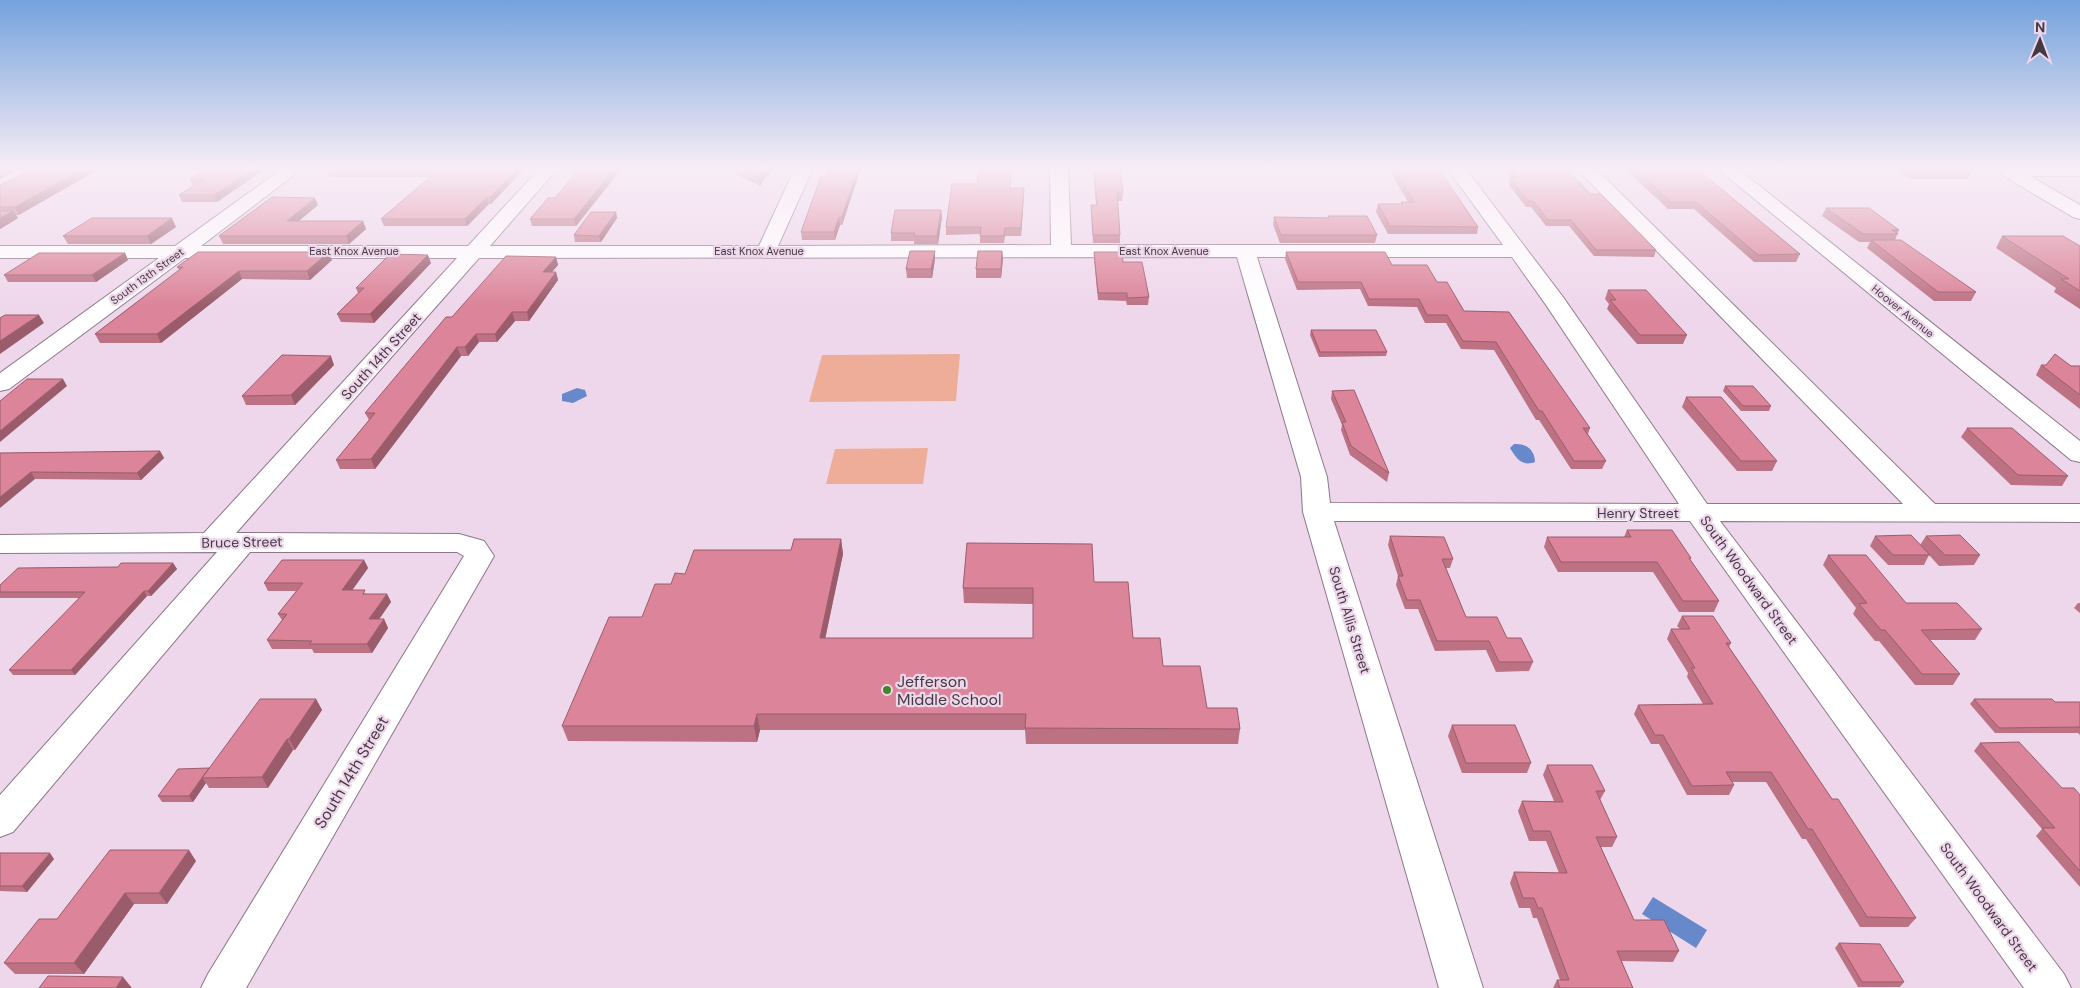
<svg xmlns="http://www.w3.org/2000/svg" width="2080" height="988" font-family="'DM Sans',sans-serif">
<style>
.green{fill:#edad99}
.water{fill:#6888cc}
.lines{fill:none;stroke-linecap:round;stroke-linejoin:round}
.minor-casing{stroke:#8e778a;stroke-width:2}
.minor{fill:#fff;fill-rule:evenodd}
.wall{fill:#bd7284}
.shaded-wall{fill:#9a5c6b}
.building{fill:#dc8499;stroke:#9a5c6b}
.poi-dot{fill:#458627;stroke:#efd7eb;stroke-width:2}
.labels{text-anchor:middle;stroke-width:4.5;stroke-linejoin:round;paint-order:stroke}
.far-street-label{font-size:11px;fill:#433942;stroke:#efd7eb}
.street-label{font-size:14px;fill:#433942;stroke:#efd7eb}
.near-poi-label{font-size:16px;fill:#433942;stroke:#efd7eb;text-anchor:start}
.near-street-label{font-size:16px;fill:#433942;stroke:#efd7eb}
</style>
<rect width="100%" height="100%" fill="#efd7eb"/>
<path class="green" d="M960,354L956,401L809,402L822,355Z
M928,448L923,484H826L835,449Z"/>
<path class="water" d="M577,388L585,390L587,396L573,403L562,401V394Z
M1514,444C1526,443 1535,450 1535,462C1522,467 1516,458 1510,448Z
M1653,897L1707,930L1696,948L1642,914Z"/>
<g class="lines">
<defs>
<path id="minor" d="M283,168H303L201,246H468L540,168H558L490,246H759L795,168H813L778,246L1051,245L1050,168H1068L1071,245H1503L1447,168H1465L1563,297L1707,504H1903L1576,168H1595L1935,504H2080V522L1720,521L2064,974L2071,988H2024L1690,521H1334L1483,988H1439L1303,512L1301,477L1237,257L479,258L236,533L459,534L484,541L494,556L246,988H201L208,974L464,556L457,552H250L13,832L0,837V795L217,552L0,553V535L204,533L457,258H185L9,389L0,391V373L159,258H0V246H175ZM1257,257H1512L1546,305L1679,504L1330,503L1327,477Z
M1717,168H1737L2080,441V462L2071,460Z
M1994,168H2080V176H2030L2080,205V219L2073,217L1997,172Z"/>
</defs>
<use href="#minor" class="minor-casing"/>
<use href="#minor" class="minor"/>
</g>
<path class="wall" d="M36,168L19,215H16L18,218L0,229V185Z
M209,168L217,202H182L179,195L193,186L190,179Z
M331,168H525L491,204H489L467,226H384L381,219L430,177H330L327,171Z
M580,168H622L576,226H532L530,219L555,198Z
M735,168H772L768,177H765L760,186L736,174Z
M861,168L842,225H840L835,240H802L801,232L826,176Z
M979,168H1012L1010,188H1024L1021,236H1005L1004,243H980V234L946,235V227L977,184Z
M1093,168H1124V171H1120L1123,193L1122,201H1117L1120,235V243H1093L1091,205H1096Z
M1388,168H1438L1478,227L1477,234H1388L1376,212L1378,204H1401V202H1408Z
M1505,168H1510L1591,194L1656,250L1654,257L1594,256L1569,226H1546L1531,207H1526L1509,185L1510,178H1512L1504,169Z
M1624,168H1696L1800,254L1796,262H1754L1694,209H1668Z
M1894,168H1964L1971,172L1968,179H1910Z
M318,205L299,221H363L366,229L349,244H223L219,236Z
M1826,208L1899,230L1895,240L1976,292L1971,301H1934L1867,248L1870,242H1859L1822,216Z
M941,210L942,217L938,244H914V241H891V233Z
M616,212L617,218L601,242H575L574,235Z
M1328,216L1377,235L1375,243H1280L1273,225L1274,217L1328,218Z
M176,227L151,244H68L63,236Z
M2002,236L2080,246V309L2054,292L2056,288L1996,248Z
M1002,251L1003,259L1001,278H976V269Z
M1094,252L1123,262L1149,297L1148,305H1127L1126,301L1098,300L1094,259Z
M1286,252L1392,265L1437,282L1464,311L1590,428L1588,434L1606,461L1602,469H1571L1539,420H1536L1494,350L1461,349L1446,323H1425L1417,307L1368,306L1360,289L1297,290L1285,259Z
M125,253L128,260L96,282H8L4,275Z
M556,257L558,265L552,272H556L558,280L529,321H515L497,342H479L468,356H461L375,469H340L336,460L369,420L365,413L452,317Z
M935,259L932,278H907L906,269Z
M332,260L310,280L242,279L161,343H100L95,334L179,270L177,267Z
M431,263L374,323L341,322L337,314L358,293L356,288Z
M1608,290L1687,335L1683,344H1637L1607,309L1609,304L1605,299Z
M1311,330L1387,352L1386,356L1319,357L1310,335Z
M334,365L295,405H246L242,396Z
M2041,365L2080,366V409L2036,375Z
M1725,386L1771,406L1769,411H1741L1723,391Z
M1332,391L1389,473L1387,482L1350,455L1341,430L1342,425L1331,399Z
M1686,397L1777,461L1772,471H1737L1682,407Z
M1967,428L2068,476L2062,486L2011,485L1961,437Z
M160,451L164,458L141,480L35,479L0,453Z
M1627,530L1691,558L1690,560L1719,601L1714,612H1679L1653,572H1558L1544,547L1547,537H1624Z
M1390,536L1453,559L1450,568H1446L1466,617L1507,638L1533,662L1529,671L1496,672L1486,650L1435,651L1418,609H1405L1396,585L1398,576L1388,545Z
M1875,536L1920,545L1926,536L1980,555L1974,565L1939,566L1929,555L1924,565H1888L1870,546Z
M841,539L843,554L825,638H1033V604L964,603L963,588L1094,582L1133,638L1163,666L1207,708L1240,729L1238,744H1026L1025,730H760L757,742L568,741L562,726L642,617L671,584L685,574Z
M1828,555L1906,603L1982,629L1975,640H1930L1960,674L1953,685H1915L1879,641H1875L1853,614L1856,608L1823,565Z
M364,560L368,568L352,590L367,594H387L391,602L379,619H384L388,628L372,653H314L312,649H272L267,640L282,620L278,614L296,591H268L264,583Z
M173,563L177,569L151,596H147L75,675H13L9,670L80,598H0V585L118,567Z
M2078,603H2080V613L2074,608Z
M1682,616L1731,643L1729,647L1832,799L1916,918L1908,927H1860L1806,839H1802L1766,782H1732L1734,785L1729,795H1687L1659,744H1651L1634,714L1638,705L1703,704L1687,677L1688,673L1667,639L1671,629H1680L1677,626Z
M316,699L322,710L295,750H293L268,788H209L206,783L193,802H162L158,796L209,768Z
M1974,699L2055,702H2080V735L2078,733H1995L1970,704Z
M1452,725L1531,763L1527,773H1462L1448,736Z
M1980,743L2062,788L2080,795V887L2036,836L2042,829L1974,751Z
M1547,765L1605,791L1600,800L1617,837L1612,847H1601L1634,920L1679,951L1673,962L1621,961L1633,988H1553L1557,980H1560L1537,918H1533L1530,908H1519L1510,883L1514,872L1559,873L1546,841H1529L1518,811L1522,801H1554L1543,775Z
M0,853L54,859L27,892L0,891Z
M196,861L167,904H134L84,974H15L4,963L57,919Z
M1839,943L1904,982L1900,987H1858L1835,948Z"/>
<path class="shaded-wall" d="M2,168H20L0,179V169Z
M84,168H101L19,215L15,207Z
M255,168H267L217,202L214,195Z
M518,168H525L491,204L490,197Z
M615,168H622L576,226L574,219Z
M768,168H772L768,177L767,169Z
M858,168H861L842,225V217Z
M764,169L765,177L760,186L759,178Z
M1024,188V195L1021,236V228Z
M487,197L489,204L467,226L465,219Z
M315,198L318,205L290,228L287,221Z
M941,210L942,217L938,244L937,236Z
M13,211L18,218L0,229V218Z
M616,212L617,218L601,242L599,236Z
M839,217L840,225L835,240L834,232Z
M172,218L176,227L151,244L147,236Z
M363,221L366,229L349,244L346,236Z
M935,251V259L932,278L931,269Z
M1002,251L1003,259L1001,278V269Z
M329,252L332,260L310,280L307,271Z
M125,253L128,260L96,282L92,275Z
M428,255L431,263L374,323L370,314Z
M556,257L558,265L545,280L543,272Z
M239,271L242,279L161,343L157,334Z
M556,272L558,280L529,321L527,312Z
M512,312L515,321L497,342L495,334Z
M39,315L44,323L0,354V341Z
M476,334L479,342L468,356L465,347Z
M457,347L461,356L375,469L371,459Z
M331,356L334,365L295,405L291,395Z
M63,379L67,386L0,442V431Z
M160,451L164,458L141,480L137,473Z
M31,472L35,479L0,508V497Z
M841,539L843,554L822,654L820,638Z
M364,560L368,568L346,599L342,590Z
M173,563L177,569L151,596L148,591Z
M144,591L147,596L75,675L71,670Z
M387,594L391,602L373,628L369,619Z
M384,619L388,628L372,653L367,644Z
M316,699L322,710L295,750L289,739Z
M757,714L760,730L757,742L754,726Z
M287,739L293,750L268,788L262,777Z
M202,778L206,783L193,802L189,796Z
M189,850L196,861L167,904L159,893Z
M50,853L54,859L27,892L22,886Z
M125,893L134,904L84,974L74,963Z
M123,977L132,988H116Z"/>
<path class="building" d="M36,168H84L15,207H0V185Z
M209,168H255L214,195H179L203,180L190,179Z
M331,168H518L490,197H487L465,219H381L437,171H327Z
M580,168H615L574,219H530L548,198H555Z
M738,168H768L767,169H764L759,178Z
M830,168H858L842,217H839L834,232H801L821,176H826Z
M979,168H1012L1010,188H1024L1021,228H1005L1004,236H980L981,227H946L952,184H977Z
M1094,168H1120L1123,193H1117L1120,235H1093L1091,205H1097Z
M1394,168H1438L1478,227L1390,226L1378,204H1403L1401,202H1414Z
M1510,168H1565L1591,194H1601L1656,250H1596L1571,220H1548L1533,201H1528L1510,178H1516L1513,175H1516Z
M1634,168H1696L1800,254L1758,255L1696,202H1671Z
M1907,168H1964L1971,172H1913Z
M272,197L315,198L287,221H363L346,236H219Z
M1826,208H1869L1899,230H1892L1898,234H1863Z
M895,210H941L937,236H914L915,233H891Z
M0,211H13L0,218Z
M591,212H616L599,236L574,235Z
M1328,216H1367L1377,235H1281L1274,217L1329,218Z
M92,218H172L147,236H63Z
M2002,236H2063L2080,246V291L2061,279H2069Z
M1871,240H1901L1976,292H1938Z
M910,251H935L931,269H906Z
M978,251H1002L1001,269H976Z
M198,252H329L307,271H239L157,334H95L183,267H177Z
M1094,252H1122L1123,262H1142L1149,297L1127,298V293H1098Z
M1286,252H1385L1392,265H1427L1437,282H1447L1464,311L1509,312L1590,428H1583L1606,461H1574L1542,411H1539L1496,342L1463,341L1447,315H1427L1419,299H1369L1361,282H1298Z
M39,253H125L92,275H4Z
M390,254L428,255L370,314H337L364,288H356Z
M506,256L556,257L543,272H556L527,312H512L495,334H476L465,347H457L371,459L336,460L375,413H365L446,317H452Z
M1608,290H1646L1687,335H1640L1610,300H1616Z
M5,315H39L0,341V318Z
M1311,330H1376L1387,352H1320Z
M2055,354L2071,366H2080V395L2041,365H2046Z
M282,355L331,356L291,395L242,396Z
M27,379H63L0,431V401Z
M1725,386H1753L1771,406H1743Z
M1354,390L1389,473L1351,446L1342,422H1346L1332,391Z
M1686,397H1721L1777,461H1741Z
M1967,428H2012L2068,476L2018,475Z
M160,451L137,473L31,472L0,497V453Z
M1627,530H1672L1691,558H1689L1719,601H1683L1657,562H1561L1547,537H1631Z
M1911,535L1930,555H1893L1875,536Z
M1960,535L1980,555H1945L1926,536Z
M1390,536L1444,537L1453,559H1442L1466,617H1497L1507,638H1521L1533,662H1499L1489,641H1437L1420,600H1407L1398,576H1403Z
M794,539H841L820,638H1033V588H963L967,543L1092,544L1094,582H1128L1133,638H1160L1163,666H1200L1207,708H1237L1240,729L1025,728L1026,714H757L754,726H562L609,617H642L655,584H671L675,573L685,574L694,550H791Z
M1828,555H1866L1906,603H1957L1982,629L1921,630L1960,674H1922L1885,630H1881L1859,604L1867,603Z
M282,560H364L342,590H365L363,594H387L369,619H384L367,644H309L312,641L267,640L287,614H278L303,583H264Z
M121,563H173L148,591H144L71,670H9L85,592H0V585L18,568L118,567Z
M1682,616H1713L1731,643H1726L1761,694L1832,799H1838L1916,918L1867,917L1812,829H1808L1771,772H1726L1734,785L1692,786L1663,735H1655L1638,705L1713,704L1691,668H1695L1671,629H1690Z
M260,699H316L289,739H287L262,777L202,778Z
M1974,699H2052L2055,702H2080V727L1999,728Z
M1452,725H1515L1531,763H1466Z
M2019,742L2062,788H2074L2080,795V871L2042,828H2055L1980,743Z
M1547,765H1592L1605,791H1596L1617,837H1596L1634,920H1664L1679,951H1617L1633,988H1560L1557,980H1569L1542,908H1538L1534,898H1523L1514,872L1567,873L1550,831H1533L1522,801L1563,802Z
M209,768L189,796H158L178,769Z
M110,850H189L159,893H125L74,963H4L39,919H57Z
M0,853H50L22,886H0Z
M1839,943L1880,944L1904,982H1862Z
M48,976L123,977L116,988H39Z"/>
<linearGradient id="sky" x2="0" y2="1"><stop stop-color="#75a2dd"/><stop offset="0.55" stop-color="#f8edf6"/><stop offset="1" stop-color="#f8edf6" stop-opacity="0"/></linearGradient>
<rect width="2080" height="306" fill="url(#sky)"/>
<circle class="poi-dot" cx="887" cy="690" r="5"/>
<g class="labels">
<g class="far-street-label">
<text x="354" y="255">East Knox Avenue</text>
<text x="759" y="255">East Knox Avenue</text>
<text x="1164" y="255">East Knox Avenue</text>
<text transform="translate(147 276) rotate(-36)" y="4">South 13th Street</text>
<text transform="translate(1903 311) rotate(39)" y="4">Hoover Avenue</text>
</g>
<g class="street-label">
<text transform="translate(381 356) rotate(-48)" y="5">South 14th Street</text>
<text x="1638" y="518">Henry Street</text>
<text transform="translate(242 542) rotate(-1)" y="5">Bruce Street</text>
<text transform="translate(1749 580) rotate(54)" y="5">South Woodward Street</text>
<text transform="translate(1350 620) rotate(73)" y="5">South Allis Street</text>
<text transform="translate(1989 907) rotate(54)" y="5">South Woodward Street</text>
</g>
<g class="near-poi-label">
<text x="897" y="687">Jefferson<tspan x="897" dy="18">Middle School</tspan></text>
</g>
<g class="near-street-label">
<text transform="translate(351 772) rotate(-59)" y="6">South 14th Street</text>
</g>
</g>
<g transform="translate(2040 40) rotate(1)" stroke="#efd7eb" stroke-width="4" paint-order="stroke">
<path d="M0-4L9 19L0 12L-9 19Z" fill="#433942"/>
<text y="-8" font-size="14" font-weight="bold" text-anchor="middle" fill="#433942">N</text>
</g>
</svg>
